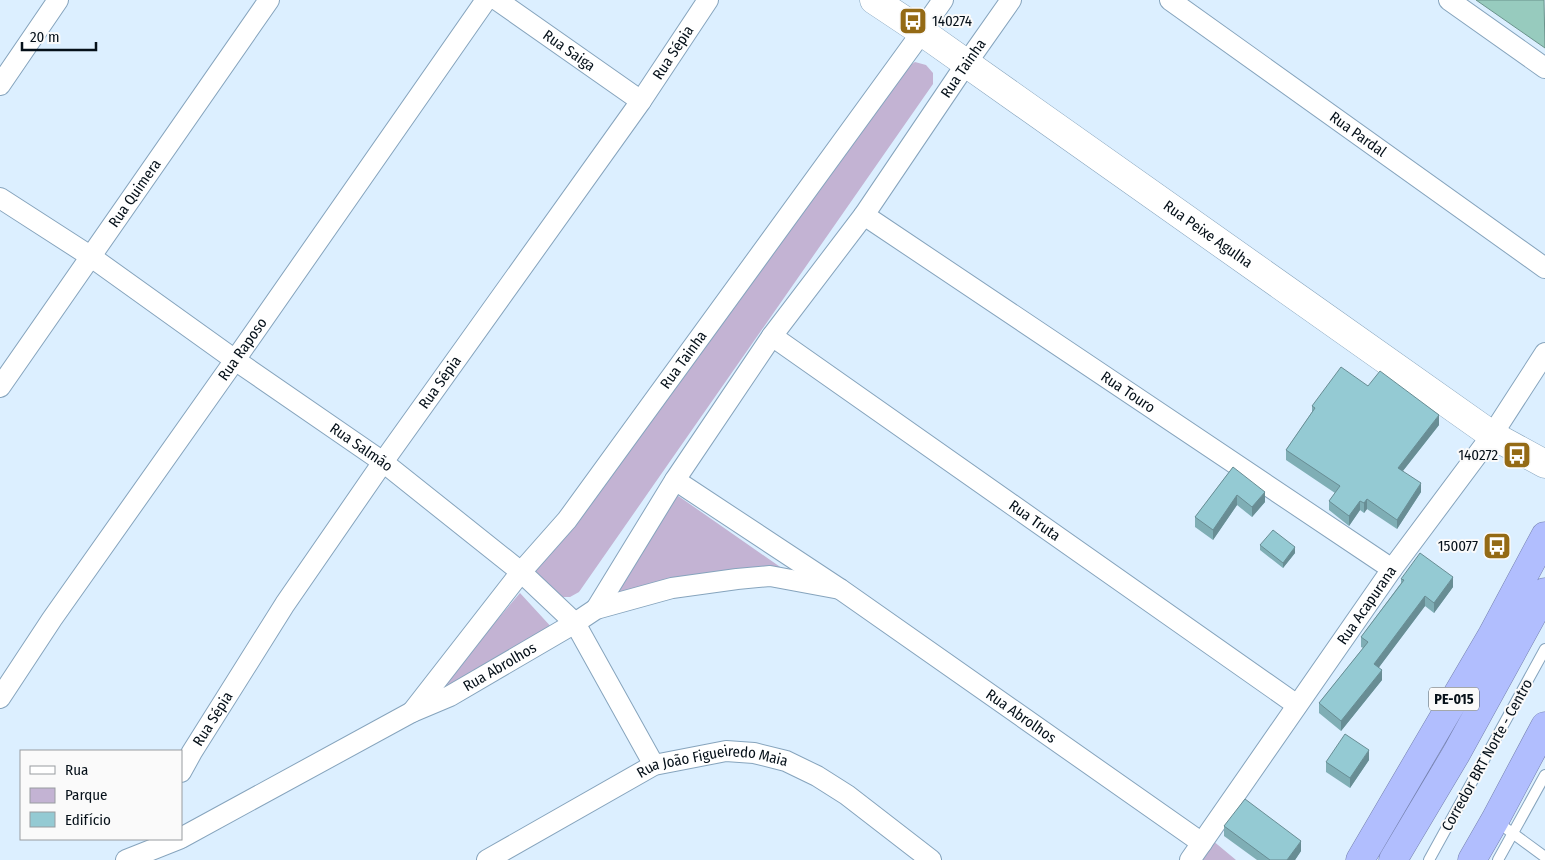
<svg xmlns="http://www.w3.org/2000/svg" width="1545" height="860" font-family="'Fira Sans Condensed',sans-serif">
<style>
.green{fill:#c3b3d3}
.water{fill:#97cbbe;stroke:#6b938c}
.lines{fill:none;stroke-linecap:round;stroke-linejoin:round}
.lane-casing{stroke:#86a4bd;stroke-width:12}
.street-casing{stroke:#86a4bd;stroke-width:22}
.secondary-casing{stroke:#86a4bd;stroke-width:29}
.highway-casing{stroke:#7581ae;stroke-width:29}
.lane{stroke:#fff;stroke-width:10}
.street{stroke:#fff;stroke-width:20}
.secondary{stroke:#fff;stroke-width:28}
.highway{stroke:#b1befe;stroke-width:28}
.wall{fill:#7faeb5}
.shaded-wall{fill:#688d94}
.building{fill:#94cad3;stroke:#688d94}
.labels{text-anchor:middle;stroke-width:4;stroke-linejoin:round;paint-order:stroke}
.shield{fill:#fafafa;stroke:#4e565c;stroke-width:1}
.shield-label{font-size:14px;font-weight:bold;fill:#051019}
.poi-label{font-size:15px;fill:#051019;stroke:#fafafa;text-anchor:end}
.street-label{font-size:15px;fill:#051019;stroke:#fafafa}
</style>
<rect width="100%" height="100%" fill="#dcefff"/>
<path class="green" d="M915,62L926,65L933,73V84L579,592L570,597H558L535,573L537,562L906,68Z
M674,493L786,571L610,598Z
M520,593L554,630L428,701Z
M1212,840L1236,860H1197Z"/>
<path class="water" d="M1476,0H1544L1545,48Z"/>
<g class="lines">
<defs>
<path id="lane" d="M1496,821L1545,857
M1429,860L1545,649
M1498,860L1545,775"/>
<g id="street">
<path id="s1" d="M497,0L641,101"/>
<path id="s2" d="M1170,0L1545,268"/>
<path d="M1449,0L1545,68"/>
<path d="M0,85L58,0"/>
<path id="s3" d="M0,198L90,256L235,360L383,462L521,572L575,623L654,765"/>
<path id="s4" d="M864,215L1392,569"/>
<path id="s5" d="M772,336L1297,705"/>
<path id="s6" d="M0,387L269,0"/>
<path id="s7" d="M675,480L840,589L1202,843"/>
<path id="s8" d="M596,609L675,480L772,336L864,215L966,64L1011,0"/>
<path id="s9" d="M0,698L52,619L235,360L486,0"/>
<path id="s10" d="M412,712L521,572L567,520L922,32V30L943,0"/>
<path id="s11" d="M181,772L192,752L285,604L383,462L641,101L708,0"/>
<path id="s12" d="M181,838L412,712L450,696L575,623L596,609L672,588L737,579L770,576L840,589"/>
<path d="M126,860L179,839"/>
<path id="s13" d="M487,860L654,765L726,751L754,753L786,761L817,776L847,795L931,860"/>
<path id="s14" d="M1190,860L1392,569L1492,435L1545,353"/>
</g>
<g id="secondary">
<path id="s15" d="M874,0L922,32L1492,435L1545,464"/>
</g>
<path id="highway" d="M1360,860L1492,635L1545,536
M1393,860L1456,754L1545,592
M1472,860L1495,820L1545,726"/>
</defs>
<use href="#lane" class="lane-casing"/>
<use href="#street" class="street-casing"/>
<use href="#secondary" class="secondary-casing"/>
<use href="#highway" class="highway-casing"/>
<use href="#lane" class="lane"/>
<use href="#street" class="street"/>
<use href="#secondary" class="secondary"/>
<use href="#highway" class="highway"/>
</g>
<path class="wall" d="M1368,386L1439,425L1403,471L1421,492L1397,529L1367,509L1364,513L1360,510L1349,526L1329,510V501L1335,493L1286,460V450L1312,412V406Z
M1233,467L1265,502L1252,517L1237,505L1213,540L1195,527V517Z
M1260,545L1295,553L1283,568L1260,550Z
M1401,579L1453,587L1434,613L1425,606L1379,667L1382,680L1341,731L1319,713V703L1363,648L1361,647V637L1401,583Z
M1369,760L1350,788L1326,772V762Z
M1224,826L1301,851L1295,860H1257L1224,836Z"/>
<path class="shaded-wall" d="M1439,415V425L1398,477V468Z
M1421,483V492L1397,529V520Z
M1265,492V502L1252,517V507Z
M1237,495V505L1213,540V530Z
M1367,499V509L1364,513V503Z
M1360,501V510L1349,526V516Z
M1295,547V553L1283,568V563Z
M1453,577V587L1434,613V603Z
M1425,596V606L1374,674V664Z
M1382,670V680L1341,731V721Z
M1369,750V760L1350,788V778Z
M1301,841V851L1295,860H1287Z"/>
<path class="building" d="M1341,367L1368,386L1380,371L1439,415L1398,468L1421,483L1397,520L1367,499L1364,503L1360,501L1349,516L1329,501L1340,486L1286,450L1315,408L1312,406Z
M1233,467L1265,492L1252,507L1237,495L1213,530L1195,517Z
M1273,530L1295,547L1283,563L1260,545Z
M1420,553L1453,577L1434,603L1425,596L1374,664L1382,670L1341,721L1319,703L1368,642L1361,637L1404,580L1401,579Z
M1345,734L1369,750L1350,778L1326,762Z
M1245,799L1301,841L1287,860H1270L1224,826Z"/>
<defs>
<symbol id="bus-square" viewBox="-11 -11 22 22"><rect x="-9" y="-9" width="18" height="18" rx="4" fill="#946a15" stroke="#fafafa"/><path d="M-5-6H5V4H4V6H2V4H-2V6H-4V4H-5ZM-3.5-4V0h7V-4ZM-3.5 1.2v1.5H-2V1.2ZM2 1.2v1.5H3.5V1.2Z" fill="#fff"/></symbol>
</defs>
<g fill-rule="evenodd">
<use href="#bus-square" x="897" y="5" width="32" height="32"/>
<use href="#bus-square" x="1501" y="439" width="32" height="32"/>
<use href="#bus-square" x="1481" y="530" width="32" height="32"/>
</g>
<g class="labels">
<rect class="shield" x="1429" y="687.5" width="50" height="23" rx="4"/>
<g class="shield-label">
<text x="1454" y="704">PE-015</text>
</g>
<g class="poi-label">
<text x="932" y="26" text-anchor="start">140274</text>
<text x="1498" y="460">140272</text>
<text x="1478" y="551">150077</text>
</g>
<g class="street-label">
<text dy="5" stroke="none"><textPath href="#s1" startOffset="88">Rua Saiga</textPath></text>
<text dy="5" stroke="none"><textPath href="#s11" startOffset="872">Rua Sépia</textPath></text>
<text dy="5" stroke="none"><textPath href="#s8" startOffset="654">Rua Tainha</textPath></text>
<text dy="5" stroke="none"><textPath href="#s2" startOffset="231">Rua Pardal</textPath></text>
<text dy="5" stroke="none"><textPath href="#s6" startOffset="236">Rua Quimera</textPath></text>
<text dy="5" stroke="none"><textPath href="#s15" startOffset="408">Rua Peixe Agulha</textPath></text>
<text dy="5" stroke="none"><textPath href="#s9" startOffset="425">Rua Raposo</textPath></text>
<text dy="5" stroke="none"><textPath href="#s10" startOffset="445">Rua Tainha</textPath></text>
<text dy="5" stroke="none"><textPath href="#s11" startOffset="468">Rua Sépia</textPath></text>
<text dy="5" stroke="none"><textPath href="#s4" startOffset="318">Rua Touro</textPath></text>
<text dy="5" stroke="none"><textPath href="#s3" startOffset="439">Rua Salmão</textPath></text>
<text dy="5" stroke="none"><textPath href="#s5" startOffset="321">Rua Truta</textPath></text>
<text dy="5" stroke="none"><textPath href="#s14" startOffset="310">Rua Acapurana</textPath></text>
<text dy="5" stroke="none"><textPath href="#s12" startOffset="362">Rua Abrolhos</textPath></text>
<text dy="5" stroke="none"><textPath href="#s7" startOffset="419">Rua Abrolhos</textPath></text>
<text dy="5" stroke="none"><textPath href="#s11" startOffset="62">Rua Sépia</textPath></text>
<text transform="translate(1487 755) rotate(-61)" y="5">Corredor BRT Norte - Centro</text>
<text dy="5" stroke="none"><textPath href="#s13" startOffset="251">Rua João Figueiredo Maia</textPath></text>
</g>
</g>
<rect x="20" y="750" width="162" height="90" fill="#fafafa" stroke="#989ca0"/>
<rect x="30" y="766" width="25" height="8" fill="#ffffff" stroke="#989ca0"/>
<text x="65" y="775" font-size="15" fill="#051019">Rua</text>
<rect x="30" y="788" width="25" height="15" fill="#c3b3d3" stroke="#989ca0"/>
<text x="65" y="800" font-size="15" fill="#051019">Parque</text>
<rect x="30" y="812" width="25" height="15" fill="#94cad3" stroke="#989ca0"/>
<text x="65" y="825" font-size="15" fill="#051019">Edifício</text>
<path d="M22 42v8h74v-8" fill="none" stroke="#051019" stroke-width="2.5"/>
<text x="30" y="42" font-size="15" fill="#051019" stroke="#fafafa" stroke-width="4" paint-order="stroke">20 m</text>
</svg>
